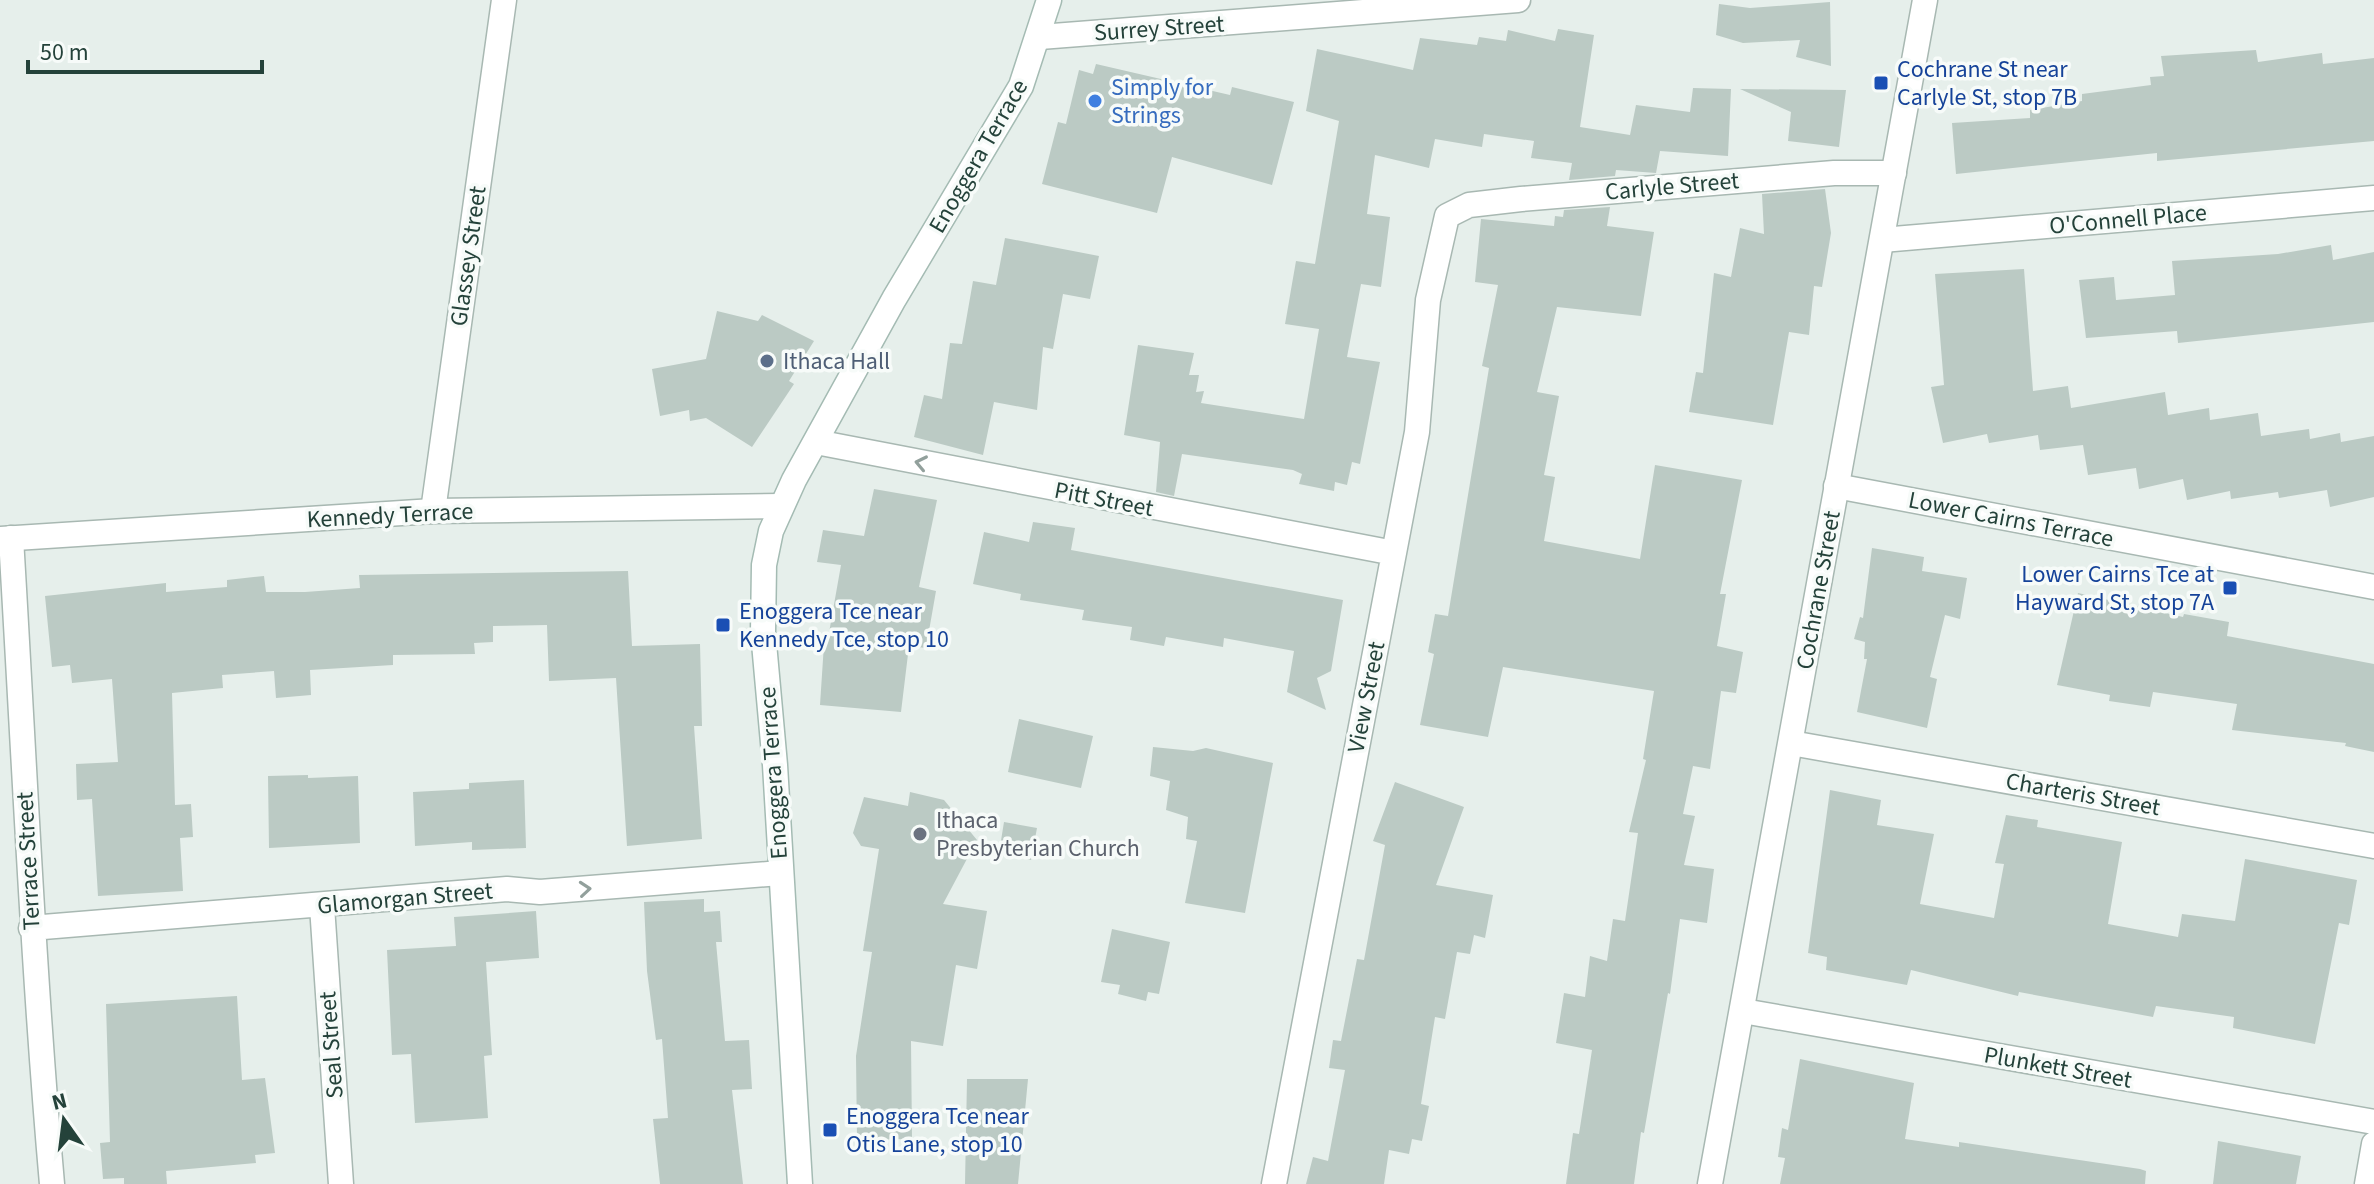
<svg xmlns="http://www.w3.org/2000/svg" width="2374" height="1184" font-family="'Source Sans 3',sans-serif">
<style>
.building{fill:#bbcac4}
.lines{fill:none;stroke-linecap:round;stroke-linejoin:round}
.minor-casing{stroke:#a8b8b2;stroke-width:27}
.tertiary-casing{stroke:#a8b8b2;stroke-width:27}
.secondary-casing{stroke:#a4bbb3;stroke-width:27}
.minor{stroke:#fff;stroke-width:24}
.tertiary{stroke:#fff;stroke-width:24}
.secondary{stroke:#fff;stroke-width:24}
.oneway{stroke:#92a09c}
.transit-dot{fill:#1a4fb4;stroke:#f7fbf9;stroke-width:3}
.shop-dot{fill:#3f7fe0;stroke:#f7fbf9;stroke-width:3}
.service-dot{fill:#5c6f8a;stroke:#f7fbf9;stroke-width:3}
.worship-dot{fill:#6b7280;stroke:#f7fbf9;stroke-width:3}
.labels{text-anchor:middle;stroke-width:7;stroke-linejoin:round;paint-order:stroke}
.street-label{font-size:24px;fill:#24423a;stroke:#f7fbf9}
.transit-label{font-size:24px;fill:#164399;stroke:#f7fbf9;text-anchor:start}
.shop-label{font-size:24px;fill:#366cbe;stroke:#f7fbf9;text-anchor:start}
.service-label{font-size:24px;fill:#4e5e75;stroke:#f7fbf9;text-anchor:start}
.worship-label{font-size:24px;fill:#5b616d;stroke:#f7fbf9;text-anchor:start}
</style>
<rect width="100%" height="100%" fill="#e6efeb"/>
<path class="building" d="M1830,2L1831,66L1796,57L1800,40L1743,43L1716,35L1719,4L1750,8Z
M1558,29L1594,35L1580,127L1630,135L1636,105L1690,112L1693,88L1731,89L1728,156L1660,151L1656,173L1616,170L1615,176L1569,180L1572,163L1531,158L1534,141L1484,134L1482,147L1435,139L1429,168L1375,155L1367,214L1390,217L1381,287L1361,284L1347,357L1380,362L1360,464L1352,462L1347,485L1335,482L1334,491L1299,484L1302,474L1293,470L1182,454L1174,496L1156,492L1160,442L1124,435L1138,345L1194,353L1189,375H1199L1196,392L1204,391L1201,403L1304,419L1319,329L1285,324L1296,261L1315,264L1339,121L1306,111L1317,49L1413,70L1420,38L1477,45L1479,37L1506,41L1508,30L1555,41Z
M2256,50L2258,62L2322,53L2323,64L2374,58V141L2157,161V153L1956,174L1952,123L2030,118V110L2082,101V94L2151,85L2150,77L2164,76L2161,56Z
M1096,64L1230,95L1232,87L1294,102L1272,185L1172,157L1157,213L1042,184L1058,122L1066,124L1079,70L1093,74Z
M1740,89L1846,90L1839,147L1788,141L1791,112Z
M1825,189L1831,233L1822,287L1814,286L1809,335L1789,332L1773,425L1689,412L1696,372L1703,373L1714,273L1731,277L1740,228L1764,234L1762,194Z
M1610,207L1607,226L1654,232L1641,316L1557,307L1537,392L1559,396L1544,475L1555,477L1544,541L1640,559L1655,465L1742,480L1720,594H1726L1717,646L1743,652L1736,693L1721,691L1710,769L1693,766L1683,814L1695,816L1684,865L1714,869L1707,923L1680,919L1670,994L1668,993L1644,1133L1641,1132L1634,1184H1566L1573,1133L1579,1134L1592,1050L1556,1043L1564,993L1585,997L1590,956L1607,961L1613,919L1625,921L1638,833L1629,832L1646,760L1643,759L1654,691L1503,667L1488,737L1420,725L1434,654L1428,652L1435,614L1448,616L1489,368L1482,366L1498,285L1475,282L1481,219L1554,226L1555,216L1563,217L1564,210Z
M1005,238L1099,256L1090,299L1063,294L1053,349L1043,347L1037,410L994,402L983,455L914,437L924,395L942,399L950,343L962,344L973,281L996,285Z
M2331,245L2333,260L2374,252V322L2178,343L2177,331L2086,338L2079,280L2114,277L2116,300L2175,295L2172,261L2278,254Z
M2024,269L2033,391L2068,386L2071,408L2165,392L2168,415L2209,408L2210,420L2258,413L2261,436L2309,429L2310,439L2340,433L2341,442L2374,436V497L2330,507L2327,490L2279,498L2278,492L2231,499L2230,491L2187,500L2183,479L2139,489L2136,468L2088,475L2083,445L2040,450L2038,435L1989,443L1987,434L1943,443L1931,387L1944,385L1935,274Z
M717,311L758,321L762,315L814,341L789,381L794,384L752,447L706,418L690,421L689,410L660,416L652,369L706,359Z
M874,489L937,500L919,587L936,591L926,648L909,646L901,712L820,705L824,644H827L841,565L817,562L823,530L864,536Z
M1033,522L1075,528L1071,550L1343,600L1331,671L1317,678L1326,710L1287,692L1294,651L1224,638L1223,647L1166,637L1164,646L1130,640L1132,627L1082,620L1084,610L1020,600L1021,594L973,584L984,532L1029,542Z
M1872,548L1924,557L1922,571L1967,578L1960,619L1945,615L1930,677L1937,679L1927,728L1857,712L1867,659H1864L1865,642L1854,639L1860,617L1863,618Z
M628,571L632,646L700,644L702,726H694L702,839L627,846L616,678L549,681L547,625L493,626V642L474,643L475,654L393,655V665L310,670L311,695L276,698L274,671L222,675L223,688L172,693L175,805L191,804L193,837L180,838L183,891L98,896L92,799L77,800L76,764L118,762L112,679L72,683L70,665L52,667L45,596L166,583V592L227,587V580L264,576L266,592H305L360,588L359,575Z
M2078,593L2183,617L2184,614L2229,622L2227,636L2374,664V752L2345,746L2346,743L2232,730L2237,704L2153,692L2150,707L2109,701L2110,695L2057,685Z
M1019,719L1093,736L1081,788L1008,772Z
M1153,747L1193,751L1206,748L1273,763L1245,913L1185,903L1197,841L1186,839L1188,817L1166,810L1170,781L1150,776Z
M308,775V778L358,776L360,843L269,848L268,776Z
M524,780L526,848L472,850V842L415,846L413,792L469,789V783Z
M1395,782L1464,807L1436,885L1493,895L1485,938L1474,935L1470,954L1457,952L1445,1019L1435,1017L1421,1104L1429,1106L1422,1141L1412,1139L1409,1154L1389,1150L1384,1184H1306L1313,1157L1328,1161L1345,1070L1329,1068L1333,1040L1341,1041L1357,959L1364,960L1385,845L1373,841Z
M1830,790L1881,800L1877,825L1934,834L1920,904L1994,918L2004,864L1995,863L2006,815L2038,820L2037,827L2122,842L2108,924L2178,937L2182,914L2235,921L2245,859L2357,880L2349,925L2339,923L2315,1044L2233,1028L2234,1017L2156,1006L2153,1017L2019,992L2018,996L1911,970L1907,985L1826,970L1827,957L1808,953Z
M910,792L944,800L977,840L943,904L987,911L977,969L956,965L943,1046L911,1041L912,1139L857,1140L856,1056L872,952L863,951L879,849L861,846L853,833L864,797L908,806Z
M1004,822L1037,828L1031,860L999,853Z
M704,899V912L720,911L722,942H716L725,1041L749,1040L752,1089L732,1090L743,1184H660L653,1119L668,1118L662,1039L656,1040L647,971L644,902Z
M536,911L539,958L486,962L492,1055L484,1056L488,1118L415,1123L411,1054L392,1055L387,950L456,946L454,917Z
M1112,929L1170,942L1159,994L1148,992L1146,1001L1118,994L1120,985L1101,982Z
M237,996L242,1080L265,1078L275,1153L255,1155L256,1163L166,1171L167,1184H124V1178L103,1179L100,1143L110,1142L106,1004Z
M1800,1059L1914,1083L1905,1139L1959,1147V1142L2140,1169L2146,1171L2145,1184H1780L1785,1158L1778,1157L1782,1128L1788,1130Z
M967,1079H1028L1018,1184H965Z
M2218,1141L2301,1156L2296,1184H2213Z"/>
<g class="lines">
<defs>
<path id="minor" d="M1040,37L1518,0
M1882,240L2374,198
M816,442L1394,553
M1836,486L2374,587
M433,511L504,0
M11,538C24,754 33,969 52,1184
M1791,743L2374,846
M322,906L341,1184
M31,928L507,889L540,892L780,873
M1743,1011L2374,1122
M1274,1184L1417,432L1428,300L1447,216L1469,205L1521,199L1834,173H1894
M2367,1184L2374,1144"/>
<path id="tertiary" d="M0,539L433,511L781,506
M1710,1184L1925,0"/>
<path id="secondary" d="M800,1184L775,765L763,632L764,565L771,531L794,480L894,299L1021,86L1049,0"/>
</defs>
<use href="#minor" class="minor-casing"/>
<use href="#tertiary" class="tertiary-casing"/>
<use href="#secondary" class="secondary-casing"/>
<use href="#minor" class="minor"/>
<use href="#tertiary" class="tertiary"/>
<use href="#secondary" class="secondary"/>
</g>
<defs><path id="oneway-chevron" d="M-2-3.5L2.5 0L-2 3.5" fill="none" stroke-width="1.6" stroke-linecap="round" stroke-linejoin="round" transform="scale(2)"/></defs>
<g class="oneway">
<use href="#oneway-chevron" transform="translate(921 463) rotate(-168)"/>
<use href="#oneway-chevron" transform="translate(585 889) rotate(-5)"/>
</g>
<g class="transit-dot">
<rect x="1873" y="75" width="16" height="16" rx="4"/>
<rect x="2222" y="580" width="16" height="16" rx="4"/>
<rect x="715" y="617" width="16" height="16" rx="4"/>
<rect x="822" y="1122" width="16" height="16" rx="4"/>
</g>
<circle class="shop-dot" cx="1095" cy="101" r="8"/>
<circle class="service-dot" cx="767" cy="361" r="8"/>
<circle class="worship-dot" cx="920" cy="834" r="8"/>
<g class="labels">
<g class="street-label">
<text transform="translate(1159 28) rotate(-4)" y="8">Surrey Street</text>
<text transform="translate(978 156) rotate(-60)" y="8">Enoggera Terrace</text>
<text transform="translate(1672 186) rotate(-5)" y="8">Carlyle Street</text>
<text transform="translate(2128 219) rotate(-5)" y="8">O'Connell Place</text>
<text transform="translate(468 256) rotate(-82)" y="8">Glassey Street</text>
<text transform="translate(1104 499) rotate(11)" y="8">Pitt Street</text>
<text transform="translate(390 515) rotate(-3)" y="8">Kennedy Terrace</text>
<text transform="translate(2011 519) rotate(11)" y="8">Lower Cairns Terrace</text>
<text transform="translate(1818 590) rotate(-80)" y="8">Cochrane Street</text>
<text transform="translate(1366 697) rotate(-79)" y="8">View Street</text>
<text transform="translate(773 773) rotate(-94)" y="8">Enoggera Terrace</text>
<text transform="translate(2083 794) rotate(10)" y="8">Charteris Street</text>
<text transform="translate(28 861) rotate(-93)" y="8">Terrace Street</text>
<text transform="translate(405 898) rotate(-5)" y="8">Glamorgan Street</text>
<text transform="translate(331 1045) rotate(-94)" y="8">Seal Street</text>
<text transform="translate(2058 1067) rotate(10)" y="8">Plunkett Street</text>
</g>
<g class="transit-label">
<text x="1897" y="77">Cochrane St near<tspan x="1897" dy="28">Carlyle St, stop 7B</tspan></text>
<text x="2214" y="582" text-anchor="end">Lower Cairns Tce at<tspan x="2214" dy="28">Hayward St, stop 7A</tspan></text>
<text x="739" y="619">Enoggera Tce near<tspan x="739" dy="28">Kennedy Tce, stop 10</tspan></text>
<text x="846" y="1124">Enoggera Tce near<tspan x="846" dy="28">Otis Lane, stop 10</tspan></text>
</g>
<g class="shop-label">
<text x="1111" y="95">Simply for<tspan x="1111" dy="28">Strings</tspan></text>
</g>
<g class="service-label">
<text x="783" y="369">Ithaca Hall</text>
</g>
<g class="worship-label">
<text x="936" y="828">Ithaca<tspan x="936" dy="28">Presbyterian Church</tspan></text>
</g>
</g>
<g transform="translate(64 1120) rotate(346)" stroke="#f7fbf9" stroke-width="6" paint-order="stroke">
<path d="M0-6L14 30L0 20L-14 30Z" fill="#24423a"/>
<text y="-12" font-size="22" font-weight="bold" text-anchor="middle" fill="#24423a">N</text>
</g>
<path d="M28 60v12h234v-12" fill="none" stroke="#24423a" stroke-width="4"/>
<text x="40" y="60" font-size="24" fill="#24423a" stroke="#f7fbf9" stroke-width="6" paint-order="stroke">50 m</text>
</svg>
